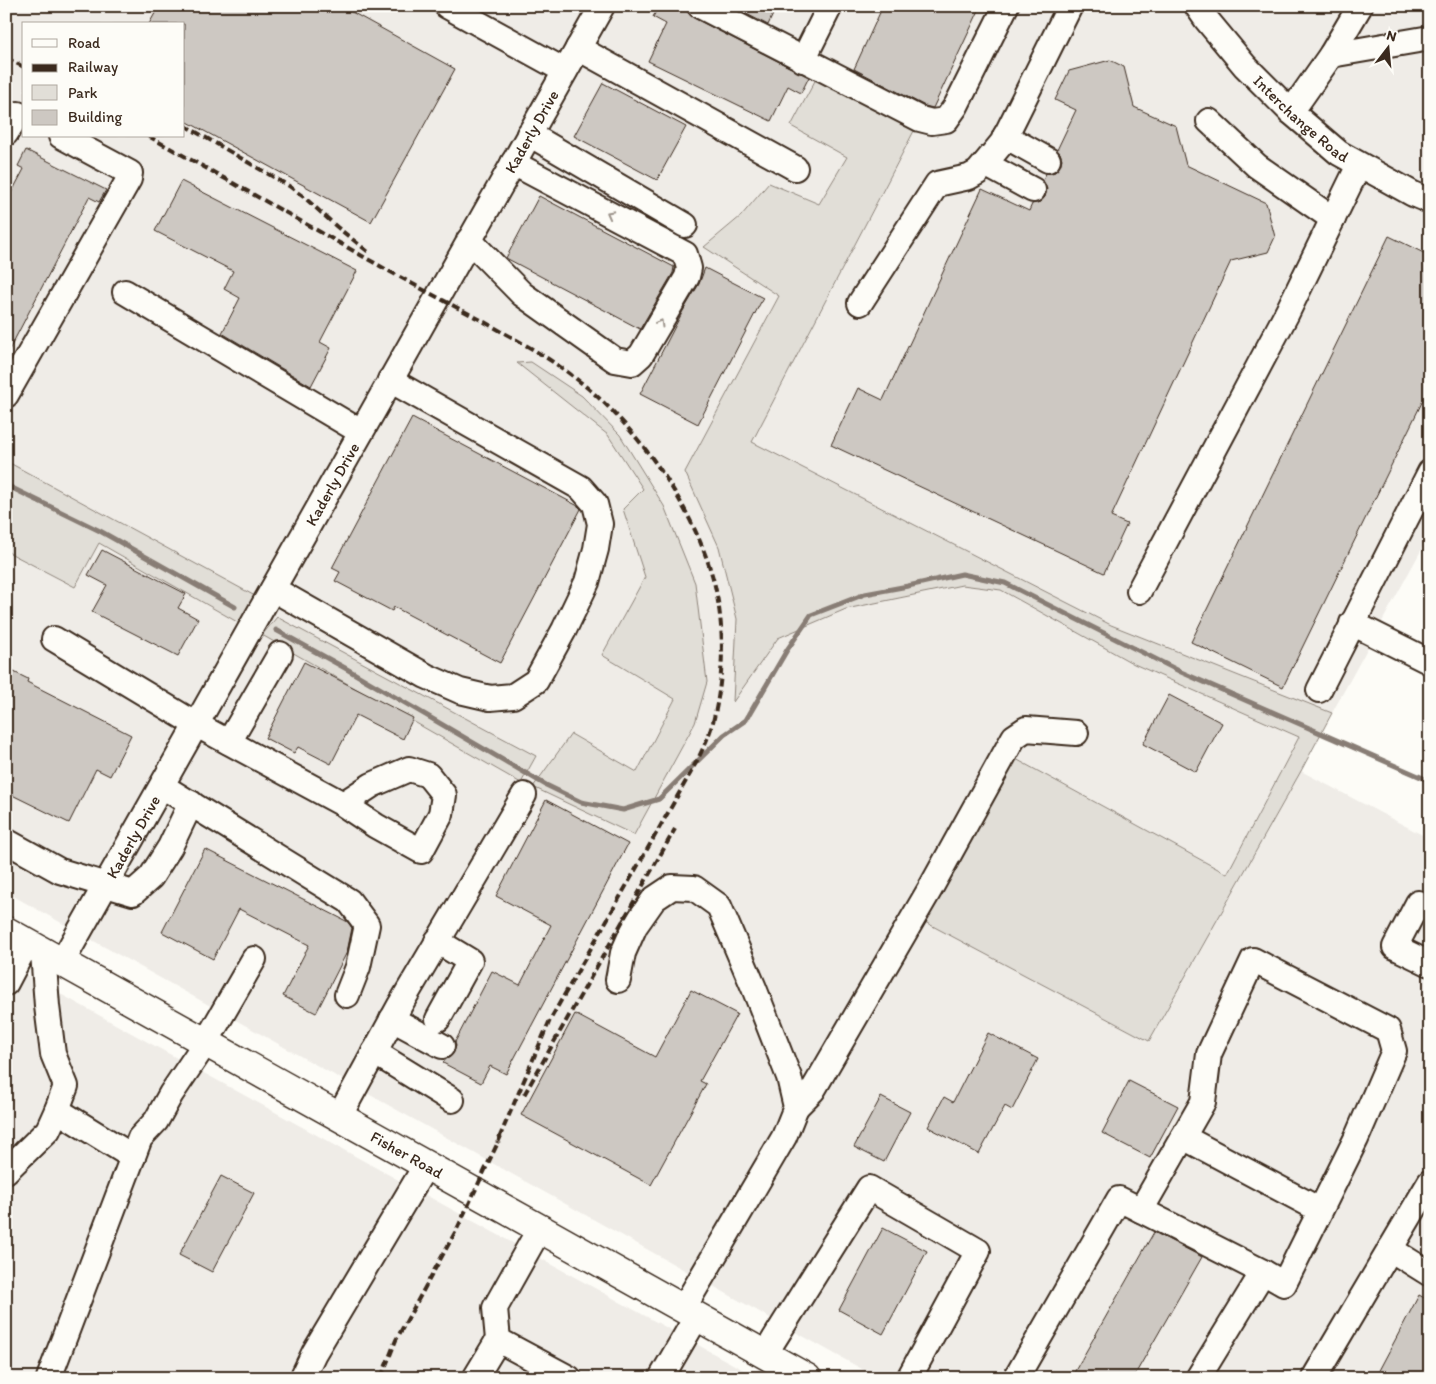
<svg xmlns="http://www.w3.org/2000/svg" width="1436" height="1384" font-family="Itim,sans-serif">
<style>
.built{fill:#efece7;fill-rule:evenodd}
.green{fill:#e1ded7;stroke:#8e847a}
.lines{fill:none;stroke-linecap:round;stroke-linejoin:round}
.stream{stroke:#887d74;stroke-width:5}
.building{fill:#cdc8c2;stroke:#3b2a1e}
.minor-casing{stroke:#3b2a1e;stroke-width:28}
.major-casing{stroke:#3b2a1e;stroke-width:31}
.minor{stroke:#fdfcf7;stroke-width:24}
.major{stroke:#fdfcf7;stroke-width:28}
.rail{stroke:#3b2a1e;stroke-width:4;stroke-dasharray:8 4;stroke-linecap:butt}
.oneway{stroke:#9c938a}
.labels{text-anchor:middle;stroke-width:5;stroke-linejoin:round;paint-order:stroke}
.street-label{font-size:16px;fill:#3b2a1e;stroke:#fdfcf7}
</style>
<rect width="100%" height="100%" fill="#fdfcf7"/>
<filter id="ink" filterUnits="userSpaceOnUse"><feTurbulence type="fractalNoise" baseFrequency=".02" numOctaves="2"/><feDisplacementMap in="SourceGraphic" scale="10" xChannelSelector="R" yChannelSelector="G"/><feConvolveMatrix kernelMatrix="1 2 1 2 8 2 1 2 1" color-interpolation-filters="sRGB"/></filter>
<g filter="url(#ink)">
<path class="built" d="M6,6H1430V534L1332,713L1111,625L752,442L915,130L848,157L819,204L769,183L741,216L705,246L779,296L686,473L719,547L737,619L733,701L777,638L846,609L962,585L1001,590L1134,664L1299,737L1227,874L1014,758L925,921L1149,1041L1301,771L1430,839V1378H878L6,892V551L75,587L99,543L239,623L255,597L6,461ZM24,24H184V136H24Z
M6,964L758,1378H6Z"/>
<path class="green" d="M817,77L915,129L752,442L1111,625L1332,713L1301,771L1149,1041L925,922L1014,758L1227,874L1299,737L1134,664L1001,590L962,585L846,609L778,638L733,702L737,619L719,547L685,472L779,296L704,247L741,216L769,183L819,204L847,157L791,126Z
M531,362L582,396L620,435L664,506L695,583L707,682L695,723L634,835L533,787L571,734L637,772L675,699L602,655L645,577L623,509L643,489L608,435L517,363Z
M6,461L255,596L239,623L99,543L75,587L6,551Z
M277,617L536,756L521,783L262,635Z"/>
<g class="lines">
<path class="stream" d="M6,485L100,531L235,607
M276,630L345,668L546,785L581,802L623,810L659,799L724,735L746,720L787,650L811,615L865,594L908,586L962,574L1005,583L1181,672L1430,781"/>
</g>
<path class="building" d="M159,6H341L455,69L371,222L184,120V24H149Z
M659,6H686L688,13L694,18L809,77L801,93L788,86L771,121L648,61L666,24L653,17Z
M731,6H777L768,25Z
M883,6H981L933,108L925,106L854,69Z
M1110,60L1124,67L1134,107L1176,126L1186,165L1266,203L1275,237L1268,252L1231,261L1111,517L1127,524L1104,573L831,445L858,388L883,400L982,189L1029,211L1032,204L1040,202L1045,197L1047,189L1043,181L1046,173L1055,172L1060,166L1062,159L1060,153L1057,150L1076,110L1055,100L1069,71Z
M603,83L686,127L657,180L574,136Z
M26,150L106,190L99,202L89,197L6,356V203L24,169L18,166Z
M181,181L357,271L320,342L331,348L311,386L222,333L240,298L224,289L233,271L155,231Z
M539,196L674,267L673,273L640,329L506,258Z
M1389,236L1430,256V386L1283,687L1191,642Z
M705,268L763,298L698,424L640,394L683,311L699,284Z
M412,418L578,506L581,509L500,663L394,607L392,611L335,581L340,572L332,568Z
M102,550L186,594L178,608L198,619L178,656L92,612L107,585L88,575Z
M304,662L413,718L403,739L356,715L331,764L298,747L294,753L265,738Z
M6,668L28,679L27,682L131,735L110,776L96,769L69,823L6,792Z
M1169,695L1222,723L1196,772L1143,744Z
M546,800L628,844L506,1074L490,1066L481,1083L443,1063L446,1059L450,1057L454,1052L456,1046L455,1042L492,971L520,985L551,925L496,896Z
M205,849L348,922L352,928L347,952L316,1013L283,996L309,945L239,909L213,959L162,932Z
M691,990L737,1014L700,1081L706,1084L651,1185L521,1115L575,1014L655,1057Z
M988,1033L1038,1059L1012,1110L1005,1106L979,1154L928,1127L944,1097L953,1102Z
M1129,1081L1178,1106L1150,1158L1102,1133Z
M881,1097L910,1112L884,1162L854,1147Z
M221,1176L254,1193L212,1272L179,1255Z
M883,1228L927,1251L883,1334L839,1310Z
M1154,1232L1202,1257L1133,1378H1071Z
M1419,1295L1430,1301V1378H1375Z"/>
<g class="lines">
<defs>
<g id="minor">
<path d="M447,6L565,71"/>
<path d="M700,6L920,119L932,122L946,120L956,106L1006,6"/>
<path id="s1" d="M1197,6L1206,19L1245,66L1291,112L1339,153L1413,194L1430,201"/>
<path d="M578,48L795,168"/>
<path d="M1331,55L1430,38"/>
<path d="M803,60L830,6"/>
<path d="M1291,112L1331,55L1360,6"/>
<path d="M1209,121L1257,166L1333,219"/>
<path d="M6,133L18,114L24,117"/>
<path d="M529,134L685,225"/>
<path d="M1005,136L1048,160"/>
<path d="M985,164L1033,190"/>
<path d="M469,240L522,294L615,360L632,363L641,355L687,277L689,268L685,254L513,163"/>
<path d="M125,292L361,432"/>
<path d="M860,303L937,184L969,177L978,172L1002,143L1070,6"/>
<path d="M6,395L129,179L130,173L61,136"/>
<path d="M273,589L426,676L460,691L490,698L513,696L536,681L564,630L587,582L596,549L600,524L595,504L581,488L390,380"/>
<path d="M1139,591L1287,313L1359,165"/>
<path d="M1352,623L1430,662"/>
<path d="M54,639L197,725L343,804L372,785L409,769L428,775L444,795L441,814L421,851L376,826L343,804"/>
<path d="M1319,690L1430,472"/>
<path d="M229,742L280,654"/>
<path d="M162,786L349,901L367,925L358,967L347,995"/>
<path d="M6,841L60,871L133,893L151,877L170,847L191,803"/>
<path d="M1418,903L1395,947L1430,964"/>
<path d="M437,941L470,961L438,1019"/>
<path id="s2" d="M62,962L602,6"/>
<path d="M618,980L623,953L635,926L654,899L672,887L694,888L719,906L754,988L789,1077L796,1107L784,1137L683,1309"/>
<path d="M6,983L27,943"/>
<path d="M392,1019L442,1046"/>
<path d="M374,1052L452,1100"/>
<path d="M796,1107L813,1090L930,889L1014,737L1026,729L1076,733"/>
<path d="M57,1110L133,1157"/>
<path d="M339,1117L400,1005L524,795"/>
<path d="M1183,1137L1320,1210"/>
<path d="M6,1171L48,1130L57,1110L66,1086L53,1054L47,1006L43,952"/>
<path d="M1141,1210L1203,1102L1209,1054L1253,960L1388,1030L1394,1051L1356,1139L1284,1284L1263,1272"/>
<path d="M540,1228L495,1308L498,1340L569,1378"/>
<path d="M1390,1249L1430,1274"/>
<path d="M765,1354L869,1188L978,1251L909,1378"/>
<path d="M49,1378L140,1138L156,1121L171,1094L206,1042L254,959"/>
<path d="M302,1378L314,1353L426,1165"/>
<path d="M475,1378L498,1340"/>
<path d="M661,1378L697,1316"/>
<path d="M1016,1378L1119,1199L1263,1272L1198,1378"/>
<path d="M1314,1378L1430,1182"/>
</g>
<g id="major">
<path id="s3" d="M6,931C274,1079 540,1229 807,1378"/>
</g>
</defs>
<use href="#minor" class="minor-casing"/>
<use href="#major" class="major-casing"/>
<use href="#minor" class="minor"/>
<use href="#major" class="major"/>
<path class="rail" d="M6,58L24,67
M184,125L289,186L305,198L337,227L371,254
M148,136C228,180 308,225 387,270C418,287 448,303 479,319C513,338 548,356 579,381C639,428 697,512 715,586C725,631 724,678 713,722C708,740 699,757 690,774L550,1020L497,1143
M524,1095L675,829
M381,1378L396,1340L457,1229L501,1136"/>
</g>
<defs><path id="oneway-chevron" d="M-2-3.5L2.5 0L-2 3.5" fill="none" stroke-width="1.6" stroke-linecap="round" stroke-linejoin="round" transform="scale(1.25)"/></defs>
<g class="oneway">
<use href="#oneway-chevron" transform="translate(610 214) rotate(-152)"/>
<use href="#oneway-chevron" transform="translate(660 323) rotate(-59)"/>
</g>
</g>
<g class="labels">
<g class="street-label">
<text dy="6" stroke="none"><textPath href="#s1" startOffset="154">Interchange Road</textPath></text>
<text dy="6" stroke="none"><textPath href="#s2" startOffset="954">Kaderly Drive</textPath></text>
<text dy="6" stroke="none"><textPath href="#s2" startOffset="549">Kaderly Drive</textPath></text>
<text dy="6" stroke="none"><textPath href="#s2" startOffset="144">Kaderly Drive</textPath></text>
<text dy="6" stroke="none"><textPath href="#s3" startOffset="459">Fisher Road</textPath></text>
</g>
</g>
<rect width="1436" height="1384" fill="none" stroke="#fdfcf7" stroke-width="25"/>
<rect x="12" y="12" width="1411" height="1359" fill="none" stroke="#3b2a1e" stroke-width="2" filter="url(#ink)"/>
<rect x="22" y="22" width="162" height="115" fill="#fdfcf7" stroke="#afa8a0"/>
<rect x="32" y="39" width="25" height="8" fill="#fdfcf7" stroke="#afa8a0"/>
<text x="68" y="48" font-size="15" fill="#3b2a1e">Road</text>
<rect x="32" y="64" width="25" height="8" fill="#3b2a1e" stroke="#afa8a0"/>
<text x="68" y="72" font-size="15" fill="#3b2a1e">Railway</text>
<rect x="32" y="85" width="25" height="15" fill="#e1ded7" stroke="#afa8a0"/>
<text x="68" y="98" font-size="15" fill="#3b2a1e">Park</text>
<rect x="32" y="110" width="25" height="15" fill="#cdc8c2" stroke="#afa8a0"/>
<text x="68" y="122" font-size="15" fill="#3b2a1e">Building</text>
<g transform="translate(1388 48) rotate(16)" stroke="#fdfcf7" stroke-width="4" paint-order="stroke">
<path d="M0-4L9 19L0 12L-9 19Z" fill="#3b2a1e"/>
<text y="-8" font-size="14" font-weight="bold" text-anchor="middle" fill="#3b2a1e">N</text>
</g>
</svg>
